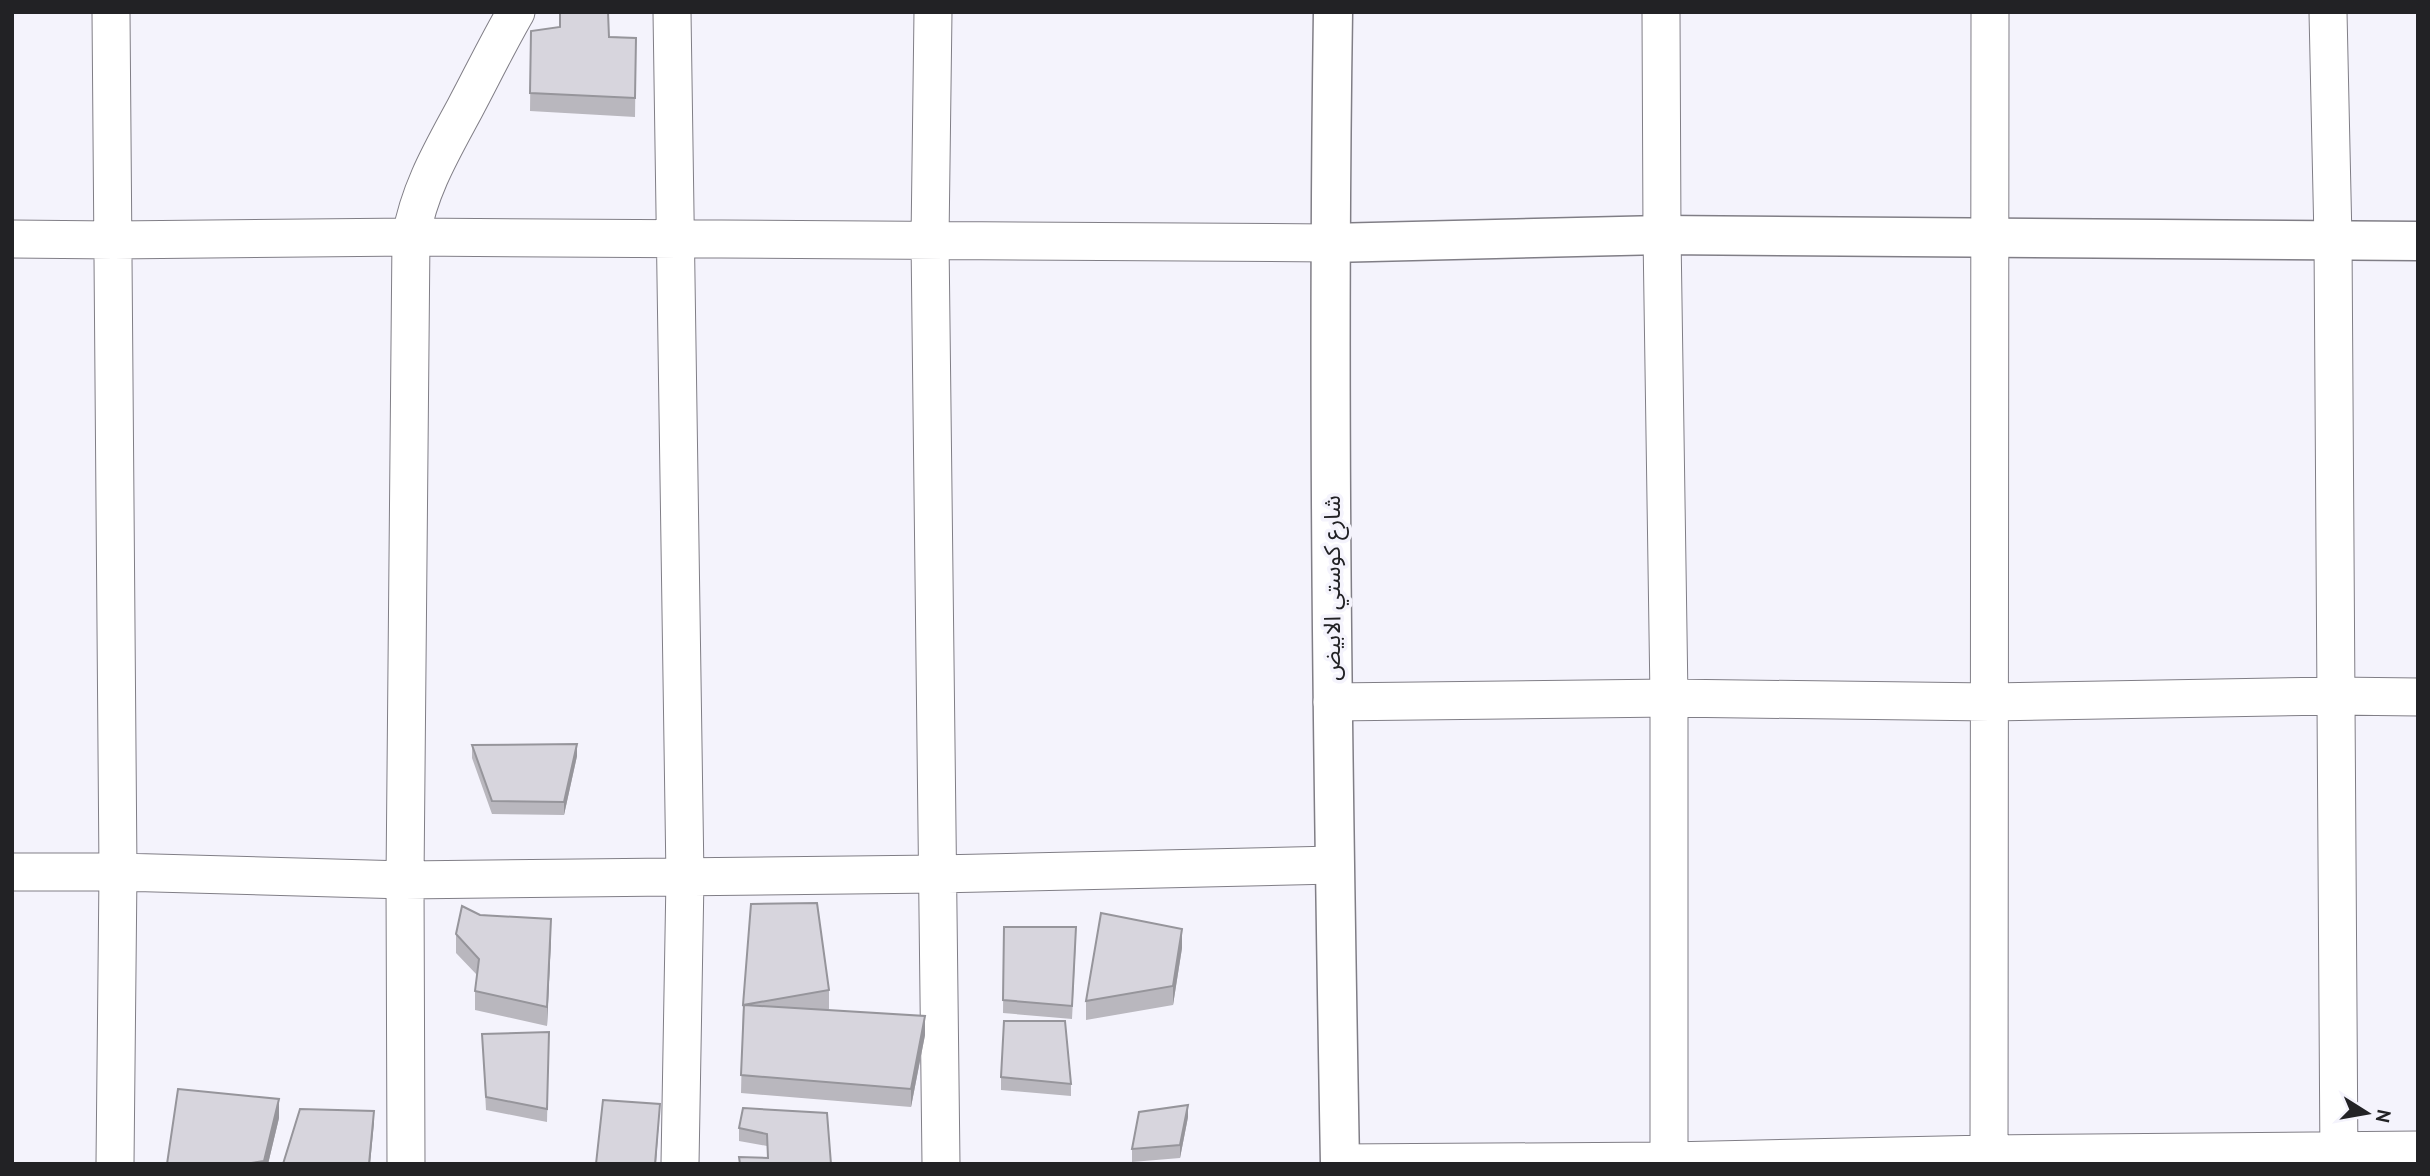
<svg xmlns="http://www.w3.org/2000/svg" width="2430" height="1176" font-family="'PT Sans','Noto Sans Arabic',sans-serif">
<style>
.lines{fill:none;stroke-linecap:round;stroke-linejoin:round}
.minor-casing{stroke:#807e86;stroke-width:39}
.tertiary-casing{stroke:#807e86;stroke-width:41}
.trunk-casing{stroke:#807e86;stroke-width:41}
.minor{stroke:#fff;stroke-width:37}
.tertiary{stroke:#fff;stroke-width:38}
.trunk{stroke:#fff;stroke-width:38}
.wall{fill:#b9b7be}
.shaded-wall{fill:#96959b}
.building{fill:#d7d5dd;stroke:#96959b;stroke-width:2}
.labels{text-anchor:middle;stroke-width:7;stroke-linejoin:round;paint-order:stroke}
.street-label{font-size:23px;fill:#222225;stroke:#f4f3fc}
</style>
<rect width="100%" height="100%" fill="#f4f3fc"/>
<g class="lines">
<defs>
<path id="minor" d="M111,12L118,872L115,1164
M672,12L685,878L680,1164
M933,12L930,240L941,1164
M1661,12L1662,235L1669,698V1164
M2328,12L2333,240L2339,1164
M12,239L114,240L411,237L1330,243
M1332,702L1669,698L1990,702L2335,696L2418,697
M12,872H118L405,880L937,874L1334,865
M1340,1163L1669,1161L1989,1154L2418,1150
M406,1164L405,880L411,237C419,189 443,149 465,108C482,76 498,43 516,12
M1989,1164L1990,12"/>
<path id="tertiary" d="M1330,243L1662,235L2418,241"/>
<path id="trunk" d="M1333,12C1327,396 1333,780 1340,1164"/>
</defs>
<use href="#minor" class="minor-casing"/>
<use href="#tertiary" class="tertiary-casing"/>
<use href="#trunk" class="trunk-casing"/>
<use href="#minor" class="minor"/>
<use href="#tertiary" class="tertiary"/>
<use href="#trunk" class="trunk"/>
</g>
<path class="wall" d="M531,31L636,38L635,117L530,111Z
M472,745L577,756L564,815L492,814L472,758Z
M480,915L551,938L547,1026L475,1010V991L477,975L456,953V934Z
M1004,927L1076,940L1072,1019L1003,1013Z
M1182,948L1173,1005L1086,1020V1001Z
M829,990V1009L823,1010L925,1035L911,1107L741,1093L743,1005Z
M549,1032L547,1122L486,1110L482,1034Z
M1001,1077L1071,1084V1096L1001,1090Z
M827,1113L831,1164H739V1157L768,1158L767,1146L739,1141V1128Z
M1188,1117L1180,1158L1132,1162V1149Z
M279,1118L268,1164H167Z"/>
<path class="shaded-wall" d="M577,744V756L564,815V802Z
M551,919V938L547,1026V1007Z
M1182,929V948L1173,1005V986Z
M925,1016V1035L911,1107V1089Z
M279,1099V1118L268,1164H264Z
M660,1104L656,1164H655Z
M1188,1105V1117L1180,1158V1145Z
M374,1111V1123L370,1164H369Z"/>
<path class="building" d="M560,12H608L609,37L636,38L635,98L530,93L531,31L560,27Z
M577,744L564,802L492,801L472,745Z
M817,903L829,990L743,1005L751,904Z
M462,906L480,915L551,919L547,1007L475,991L479,959L456,934Z
M1101,913L1182,929L1173,986L1086,1001Z
M1004,927H1076L1072,1006L1003,1000Z
M744,1005L925,1016L911,1089L741,1075Z
M1004,1021H1065L1071,1084L1001,1077Z
M549,1032L547,1109L486,1097L482,1034Z
M178,1089L279,1099L264,1161L245,1164H167Z
M603,1100L660,1104L655,1164H596Z
M1188,1105L1180,1145L1132,1149L1139,1112Z
M743,1108L827,1113L831,1164H740L739,1157L768,1158L767,1134L739,1128Z
M300,1109L374,1111L369,1164H283Z"/>
<g class="labels">
<g class="street-label">
<text transform="translate(1332 588) rotate(-90)" y="8">شارع كوستي الابيض</text>
</g>
</g>
<rect width="2430" height="1176" fill="none" stroke="#222225" stroke-width="28"/>
<g transform="translate(2367 1113) rotate(101)" stroke="#f4f3fc" stroke-width="5" paint-order="stroke">
<path d="M0-5L12 26L0 18L-12 26Z" fill="#222225"/>
<text y="-10" font-size="19" font-weight="bold" text-anchor="middle" fill="#222225">N</text>
</g>
</svg>
